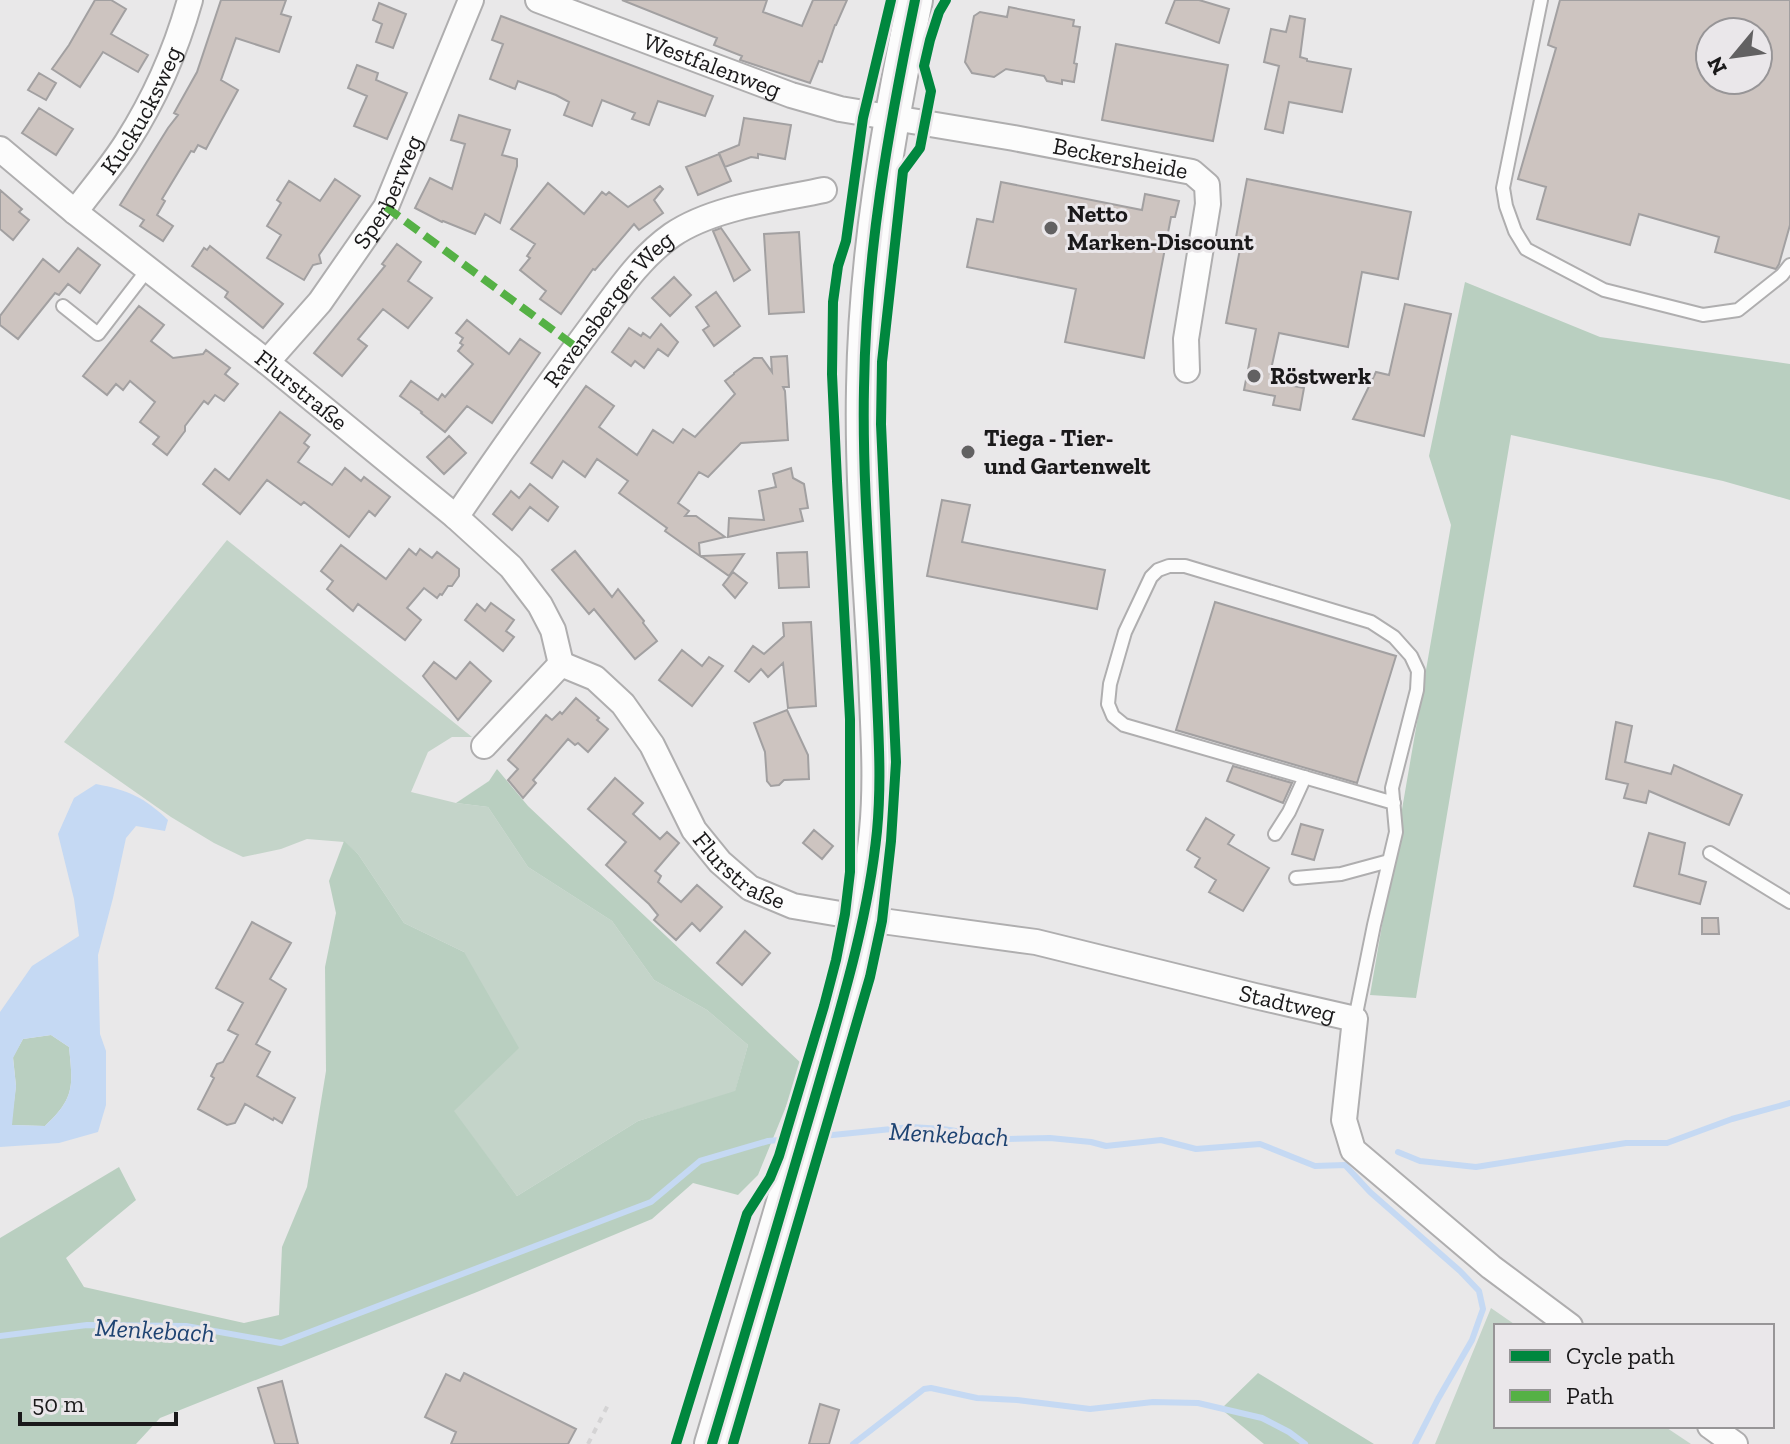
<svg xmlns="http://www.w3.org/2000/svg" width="1790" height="1444" font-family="'Zilla Slab',serif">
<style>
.green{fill:#c4d4c9}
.forest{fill:#b9cfc0}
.water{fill:#c5d9f3;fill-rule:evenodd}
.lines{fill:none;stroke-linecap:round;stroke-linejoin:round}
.stream{stroke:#c5d9f3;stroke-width:6}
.building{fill:#cdc4c0;stroke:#a2a0a1;stroke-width:2;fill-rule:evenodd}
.lane-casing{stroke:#afaeaf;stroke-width:16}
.street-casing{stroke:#afaeaf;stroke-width:28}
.secondary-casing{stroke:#afaeaf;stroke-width:38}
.path{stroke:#d4d3d4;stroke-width:4;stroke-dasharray:6 6;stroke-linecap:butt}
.lane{stroke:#fcfcfc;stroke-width:12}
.street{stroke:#fcfcfc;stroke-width:24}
.secondary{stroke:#fcfcfc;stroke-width:34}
.quiet{stroke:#55b145;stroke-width:8;stroke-dasharray:16 8;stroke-linecap:butt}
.cycleway-casing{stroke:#eae7ea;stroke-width:15}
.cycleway{stroke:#00873e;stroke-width:10}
.poi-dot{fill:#626162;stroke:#eae7ea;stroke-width:3}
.labels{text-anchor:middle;stroke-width:6;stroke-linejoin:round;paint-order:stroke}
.street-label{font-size:24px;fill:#1a191a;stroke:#eae7ea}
.poi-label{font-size:24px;font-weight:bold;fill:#1a191a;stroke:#eae7ea;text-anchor:start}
.water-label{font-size:26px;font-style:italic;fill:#1e4372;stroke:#eae7ea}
</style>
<rect width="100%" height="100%" fill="#e9e8e9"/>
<path class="green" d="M227,540L472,737H452L428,752L411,792L456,803L488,807L528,867L612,921L654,980L707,1010L748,1045L735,1092L638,1121L517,1196L453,1111L464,952L404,923L358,854L344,842L307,839L281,849L243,857L214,843L171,817L64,742Z
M1491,1308L1517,1326H1496V1426H1664L1691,1444H1435Z"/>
<path class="forest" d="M1465,282L1600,337L1790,364V500L1723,481L1511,435L1416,998L1370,995L1451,525L1429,456Z
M497,769L528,806L803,1065L758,1175L738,1195L693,1183L652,1219L477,1292L160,1418L136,1444H0V1238L119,1167L136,1200L66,1258L84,1287L244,1323L279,1315L282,1247L307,1187L326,1071L325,967L336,913L329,881L344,841L358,854L404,923L464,952L519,1048L454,1111L517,1196L638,1121L735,1091L748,1045L707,1010L654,980L612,921L528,867L488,807L456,803L489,781Z
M51,1035L69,1047C73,1086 75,1098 45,1126L11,1125L16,1086L13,1057L23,1039Z
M1258,1373L1374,1444H1264L1221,1409Z"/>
<path class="water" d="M96,784C128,790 144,797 168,820L165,831L136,826L126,838L113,898L98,955L100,1034L106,1051V1105L98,1132L59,1143L0,1147V1012L32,966L79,936L74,899L58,834L74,798ZM51,1035L69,1047C73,1086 75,1098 45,1126L12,1125L16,1086L13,1058L23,1039Z"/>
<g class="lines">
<path class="stream" d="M813,1137L911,1127L943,1129L1008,1139L1050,1138L1091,1142L1106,1146L1161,1140L1196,1149L1260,1144L1315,1166L1345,1165L1370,1192L1460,1271L1479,1291L1483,1309L1472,1340L1438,1399L1415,1444
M1398,1152L1420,1161L1476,1167L1626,1143H1667L1732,1119L1790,1103
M0,1336L87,1325L186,1326L281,1343L651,1202L700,1161L768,1141L790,1139
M853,1444L924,1389L931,1388L977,1398L1017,1400L1090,1409L1153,1402L1198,1403L1262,1418L1289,1432L1305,1444"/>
</g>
<path class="building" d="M95,0H111L126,9L111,34L148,55L138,72L103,52L80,87L52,69L69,45Z
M221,0H286L281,14L291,17L279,52L236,38L221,80L238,90L206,149L198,145L194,152L191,151L162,199L165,201L157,215L173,226L163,241L140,226L144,220L120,205L168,128L178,115L174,113L197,72Z
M622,0H767L763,12L802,26L813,0H847L836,25H835L822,62L819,61L810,83L740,60L742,56L714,45L717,38Z
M1175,0H1199L1229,9L1219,43L1166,23Z
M1560,0H1790V225L1779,264L1776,269L1715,252L1719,237L1639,214L1630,245L1537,219L1546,187L1518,179L1556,48L1548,45ZM1710,32H1758V80H1710Z
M379,3L406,14L393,48L376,42L382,24L373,20Z
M1009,7L1074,20L1073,26L1080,27L1074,63L1077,64L1074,82L1062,80V84L1047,81L1044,76L1006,69L994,77L972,73L965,62L974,16L980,12L1007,17Z
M501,16L713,96L705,116L658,101L649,125L632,119L635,113L602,100L592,126L564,115L569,102L556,95L518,81L515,89L490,79L503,44L492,40Z
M1290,16L1305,19L1300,57L1307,59V61L1351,69L1342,112L1289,102L1283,133L1265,129L1279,66L1264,62L1271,29L1286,32Z
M1116,44L1228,65L1213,141L1102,120Z
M357,65L378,73L376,80L407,93L387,139L354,126L367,96L348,88Z
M39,73L56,83L46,100L28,90Z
M39,108L73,129L56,155L22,133Z
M459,115L510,130L502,155L517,159V166L500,223L485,214L475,234L443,221L442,222L415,208L430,178L452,189L465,144L451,140Z
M744,118L791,125L785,159L758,154V158L751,157L725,167L719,153L739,145Z
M719,154L731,181L698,195L686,167Z
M335,179L360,196L319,255L321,263L313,265L304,280L267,258L281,235L267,226L281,203L277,200L289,181L320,201Z
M1247,179L1411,212L1398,279L1362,272L1348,347L1279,333L1270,374L1288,381V385L1304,388L1300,410L1273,405L1275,396L1244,390L1256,329L1226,323L1240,249L1234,248Z
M1001,182L1142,210L1145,194L1179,201L1175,217H1171L1144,358L1065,342L1076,289L967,267L977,219L993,222Z
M548,183L584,214L602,192L606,195L609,192L628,207L660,186L663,189L654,200L663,213L639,230L634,224L595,270L593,269L561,314L540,299L546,291L520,270L530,258L527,256L535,244L511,229Z
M0,190L22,209L19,212L29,220L13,240L0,229Z
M721,228L750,270L734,281L713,231Z
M799,232L804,312L769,314L764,234Z
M397,244L421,262L408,281L432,298L408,328L383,309L358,339L367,346L342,376L314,353L385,266L382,264Z
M210,246L283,304L263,328L225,297L228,292L192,266L204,248L207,250Z
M78,248L100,265L80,293L68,284L59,295L55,293L18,339L0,325V316L43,259L59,272Z
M674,277L691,295L670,316L652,298Z
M716,292L740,326L714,346L703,330L709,326L696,307Z
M1405,304L1451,314L1424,436L1353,419L1376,372L1389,375Z
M139,306L164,325L151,341L173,358L203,354L206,350L230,368L225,374L238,384L224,401L215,395L208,404L204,401L185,426V431L167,455L153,444L159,437L140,422L155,402L130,381L123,390L116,384L107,395L83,376Z
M467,320L509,354L520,339L540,353L492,423L467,406L445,432L421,413L422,412L400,396L411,381L438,400L442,394L445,397L473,364L458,351L463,345L460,343L463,338L456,333Z
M661,324L678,342L668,356L658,349L644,368L635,361L631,366L612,352L629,328L641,336L643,333L650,338Z
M787,356L789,387H783L785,391L788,440L741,443L708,477L699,472L678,503L689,511L685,516H696L725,537L699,543L700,556L665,531L667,528L619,493L628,481L597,459L585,477L563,461L552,478L531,463L586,386L614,406L599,427L637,455L653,430L673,443L683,429L695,437L735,394L725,381L734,374V373L754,358H762L772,372L771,357Z
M280,412L310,435L304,443L309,447L298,462L332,485L345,468L361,481L364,477L390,497L375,516L369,511L349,537L304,502L301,505L267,480L240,514L203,484L215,469L229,480Z
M449,436L466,453L444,474L427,457Z
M791,468L793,478L804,484L808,508L800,509L803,521L728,537L729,518L764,520L759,491L776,487L773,474Z
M530,484L558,507L548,521L530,507L512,530L493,514L511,491L519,498Z
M942,500L970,505L962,542L1105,570L1097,609L927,576Z
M341,545L386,579L409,549L416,555L420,549L432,558L437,552L459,569V576L452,586H448L442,595L440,594L437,598L424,588L407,608L421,620L405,640L358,604L353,611L327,589L333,581L321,571Z
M575,551L612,597L618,589L644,621L643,623L657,641L635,659L594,609L589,614L552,570Z
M807,552L809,587L779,588L777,553Z
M744,554L729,576L701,556Z
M733,572L747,583L735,598L723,585Z
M1215,602L1396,656L1357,783L1176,730Z
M491,603L514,620L506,631L514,637L503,651L465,620L477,604L485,611Z
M811,622L816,706L788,708L783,663L768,677L761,669L749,682L735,671L753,646L764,654L784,636L783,623Z
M682,650L702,666L709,657L723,666L692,706L659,680Z
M434,662L456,679L470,662L491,681L458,720L423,676Z
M576,698L599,718L597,720L608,729L588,752L578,743L575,745L568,739L533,780L536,783L523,798L508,780L518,769L508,760L546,715L552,720L560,712L562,714Z
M787,710L808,755L809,779L784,780L779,785L771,786L767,781L765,752L754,723Z
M1616,722L1632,726L1625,762L1671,774L1674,765L1742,795L1729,825L1649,791L1646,803L1624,798L1628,784L1606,779Z
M1233,766L1292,783L1283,803L1227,781Z
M615,778L643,803L633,814L660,839L667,832L679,843L655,871L661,876L658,882L681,902L697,885L722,907L700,931L692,923L676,940L654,920L658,915L649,904L606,865L626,842L588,809Z
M1206,818L1234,835L1228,844L1269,868L1243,911L1209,892L1216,880L1195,867L1200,858L1187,850Z
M1301,824L1323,830L1314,860L1292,854Z
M814,830L833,846L822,859L803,843Z
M1649,833L1685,843L1679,874L1706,882L1700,904L1634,886Z
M1702,918H1718L1719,934H1702Z
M252,922L291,943L270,979L286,989L256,1044L270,1052L257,1076L295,1098L282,1123L274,1118L273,1120L245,1104L235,1123L227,1125L198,1109L214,1078L211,1076L217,1064L223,1062L238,1035L228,1030L243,1003L216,988Z
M745,931L770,953L742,985L717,963Z
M464,1373L576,1429L568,1444H451L456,1432L425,1417L446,1374L460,1381Z
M282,1381L298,1444H275L258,1388Z
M820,1404L839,1410L829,1444H809Z"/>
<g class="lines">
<defs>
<path id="lane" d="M1541,0L1503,188L1506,206L1515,231L1526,249L1604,290L1703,315L1738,310L1782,275L1790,265
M63,306L98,334L148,269
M1275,834L1289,812L1305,777
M1710,853L1790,902
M1296,878L1341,874L1389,861
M1355,1019L1374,925L1396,832L1392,788L1417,690L1418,671L1411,656L1394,637L1371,622L1185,566H1169L1158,570L1151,577L1125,632L1110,684L1108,704L1113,716L1124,725L1394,803"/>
<g id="street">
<path id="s1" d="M538,0L791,95L840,109L1014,138L1192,172L1207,185L1208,204L1186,339L1187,370"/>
<path id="s2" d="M0,149L75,212L267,362L456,517L511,567L540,605L553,630L561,664"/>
<path id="s3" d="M75,212C92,189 112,166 127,142C155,98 176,50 190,0"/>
<path id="s4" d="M267,362L320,302L386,207L471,0"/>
<path id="s5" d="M456,517C500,453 545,389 591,327C616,294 638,259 672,235C713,207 777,200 824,190"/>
<path id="s6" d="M561,664L595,678L623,704L652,745L694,830L720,862L750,888L793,906L882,921L1036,942L1255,996L1355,1019L1344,1120L1353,1150L1491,1267L1570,1326"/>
<path d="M484,746L561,664"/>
<path d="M1710,1426L1735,1444"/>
</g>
<path id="secondary" d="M712,1444C747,1328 781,1213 815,1097C840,1010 868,921 877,831C882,779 878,727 876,676C871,580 862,483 864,388C866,254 888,131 915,0"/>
</defs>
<use href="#lane" class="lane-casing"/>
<use href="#street" class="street-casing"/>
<use href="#secondary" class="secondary-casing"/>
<path class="path" d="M588,1444L609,1403"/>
<use href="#lane" class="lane"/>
<use href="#street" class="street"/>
<use href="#secondary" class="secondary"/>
<path class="quiet" d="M386,207L576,347"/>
<defs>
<path id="cycleway" d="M676,1444L747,1214L770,1178L779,1156L824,1006L836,960L845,914L850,872V719L837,481L832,374L833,302L838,266L846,241L863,118L891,0
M712,1444C747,1328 781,1213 815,1097C840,1010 868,921 877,831C882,779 878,727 876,676C871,580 862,483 864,388C866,254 888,131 915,0
M733,1444L842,1073L870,977L882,921L891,841L896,762L881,424L882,362L903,171L920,148L931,91L924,66L930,40L939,12L946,0"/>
</defs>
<use href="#cycleway" class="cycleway-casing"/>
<use href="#cycleway" class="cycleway"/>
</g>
<g class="poi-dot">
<circle cx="1051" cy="228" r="8"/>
<circle cx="1254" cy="376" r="8"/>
<circle cx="968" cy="452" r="8"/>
</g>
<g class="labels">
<g class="street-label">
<text dy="8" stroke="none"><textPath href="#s1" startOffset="186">Westfalenweg</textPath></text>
<text dy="8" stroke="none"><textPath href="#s3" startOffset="122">Kuckucksweg</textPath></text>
<text dy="8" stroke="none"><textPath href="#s1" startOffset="606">Beckersheide</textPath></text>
<text dy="8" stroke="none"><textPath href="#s4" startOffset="210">Sperberweg</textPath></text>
<text dy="8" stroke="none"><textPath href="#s5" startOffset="258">Ravensberger Weg</textPath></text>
<text dy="8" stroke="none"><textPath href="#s2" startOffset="386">Flurstraße</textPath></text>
<text dy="8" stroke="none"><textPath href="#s6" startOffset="282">Flurstraße</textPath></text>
<text dy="8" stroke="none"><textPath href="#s6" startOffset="852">Stadtweg</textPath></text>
</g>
<g class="poi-label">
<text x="1067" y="222">Netto<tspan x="1067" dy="28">Marken-Discount</tspan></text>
<text x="1270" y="384">Röstwerk</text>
<text x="984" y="446">Tiega - Tier-<tspan x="984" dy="28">und Gartenwelt</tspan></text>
</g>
<g class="water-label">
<text transform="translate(949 1134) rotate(3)" y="9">Menkebach</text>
<text transform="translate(155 1330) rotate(3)" y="9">Menkebach</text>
</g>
</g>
<rect x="1494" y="1324" width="280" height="104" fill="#eae7ea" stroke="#979597" stroke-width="2"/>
<rect x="1510" y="1350" width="40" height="12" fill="#00873e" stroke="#979597" stroke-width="2"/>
<text x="1566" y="1364" font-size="24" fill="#1a191a">Cycle path</text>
<rect x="1510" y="1390" width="40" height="12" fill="#55b145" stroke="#979597" stroke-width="2"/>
<text x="1566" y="1404" font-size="24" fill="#1a191a">Path</text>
<g transform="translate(1734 56) rotate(241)"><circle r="38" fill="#eae7ea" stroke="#979597" stroke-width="2"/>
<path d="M0-6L14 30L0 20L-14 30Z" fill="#626162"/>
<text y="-12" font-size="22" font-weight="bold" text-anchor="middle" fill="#1a191a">N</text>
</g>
<path d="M20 1412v12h156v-12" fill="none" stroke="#1a191a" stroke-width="4"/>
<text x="32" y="1412" font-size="24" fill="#1a191a" stroke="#eae7ea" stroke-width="6" paint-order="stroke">50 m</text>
</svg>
